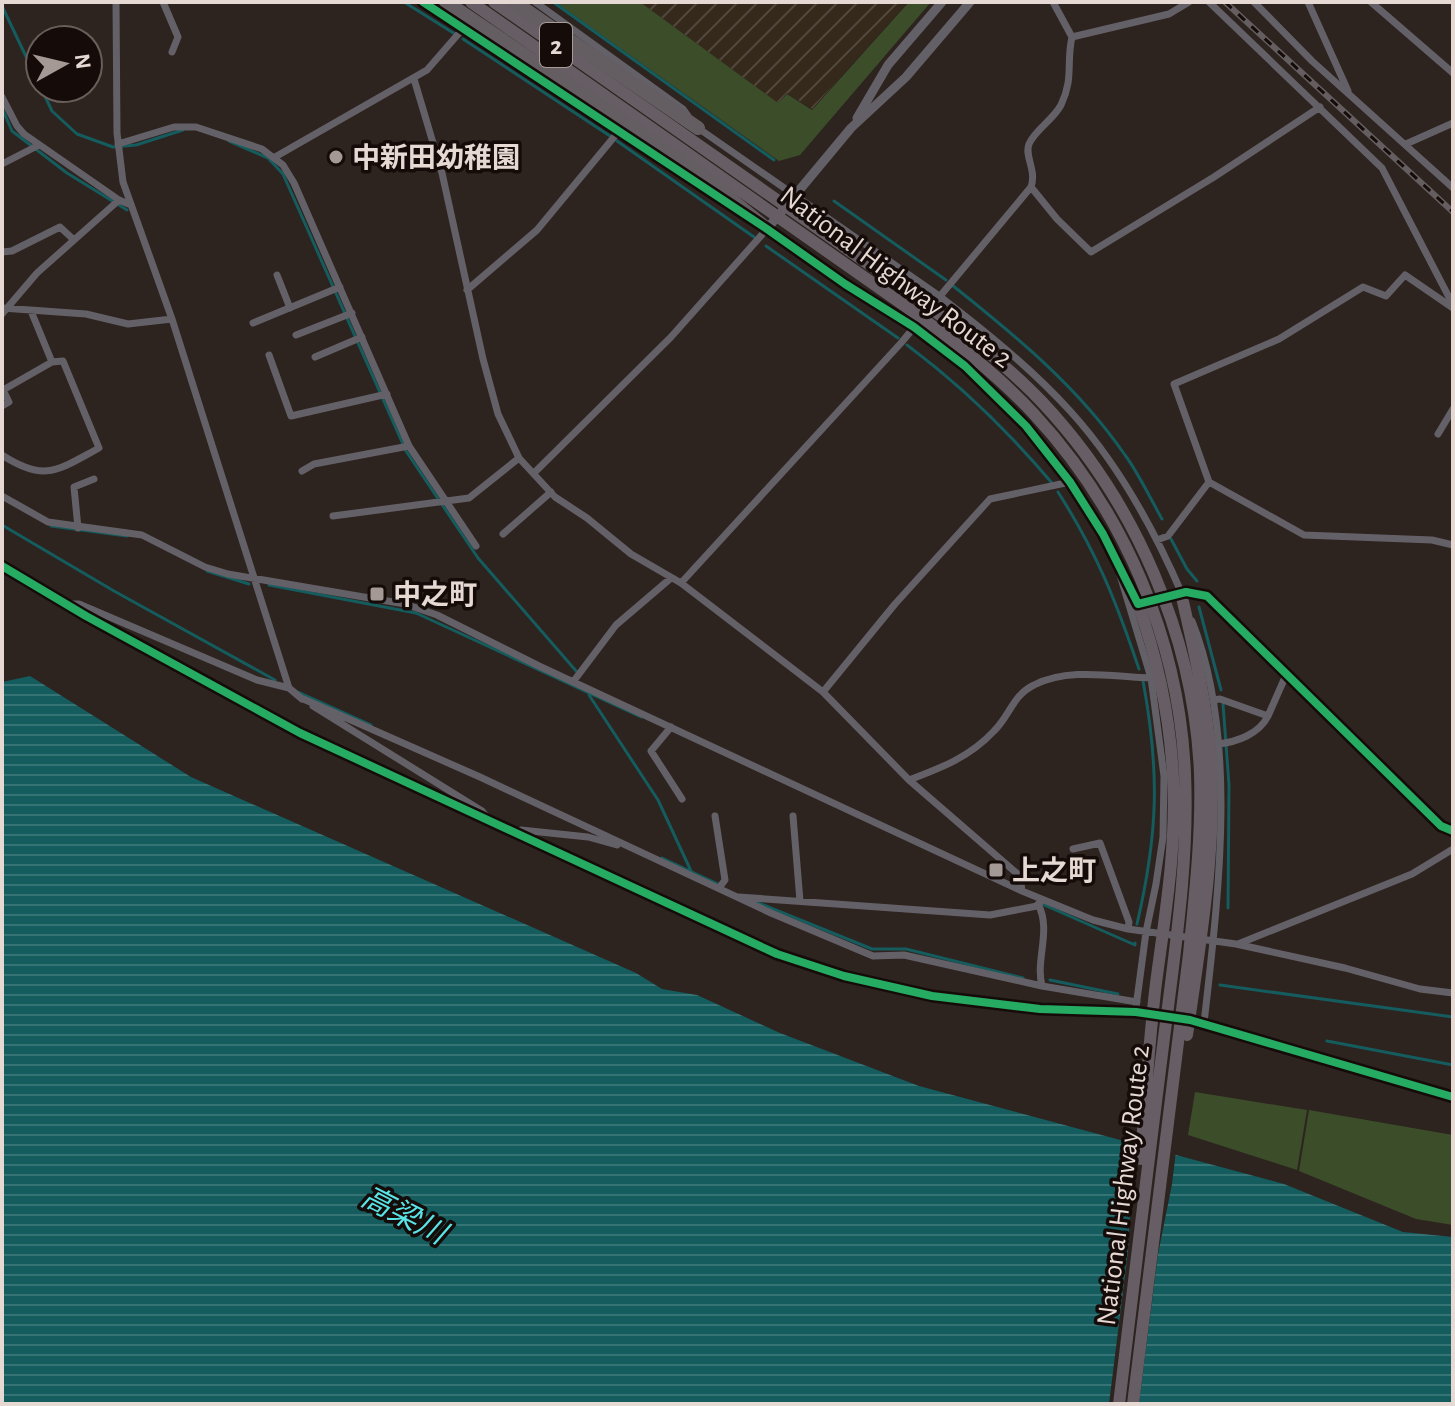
<svg xmlns="http://www.w3.org/2000/svg" width="1455" height="1406" font-family="'Alegreya Sans','Noto Sans JP',sans-serif">
<style>
.industrial{fill:url(#industrial-furrows)}
.green{fill:#3c4d29}
.water{fill:url(#water-rules)}
.pier{fill:#2d231f}
.lines{fill:none;stroke-linecap:round;stroke-linejoin:round}
.stream{stroke:#145c5e;stroke-width:3}
.minor{stroke:#646067;stroke-width:7}
.tertiary{stroke:#646067;stroke-width:9}
.trunk{stroke:#665e64;stroke-width:12}
.motorway{stroke:#645d62;stroke-width:14}
.rail-casing{stroke:#645e60;stroke-width:6}
.rail{stroke:#150c09;stroke-width:3;stroke-dasharray:9;stroke-linecap:butt}
.cycleway-casing{stroke:#150c09;stroke-width:13}
.cycleway{stroke:#26ab63;stroke-width:8}
.poi-dot{fill:#a59995;stroke:#150c09;stroke-width:3}
.labels{text-anchor:middle;stroke-width:7;stroke-linejoin:round;paint-order:stroke}
.shield{fill:#150c09;stroke:#a79c97;stroke-width:2}
.shield-label{font-size:26px;font-weight:bold;fill:#e6d9d4}
.poi-label{font-size:28px;font-weight:bold;fill:#e6d9d4;stroke:#150c09;text-anchor:start}
.street-label{font-size:28px;fill:#e6d9d4;stroke:#150c09}
.water-label{font-size:30px;font-style:italic;fill:#58e5e8;stroke:#150c09}
</style>
<defs>
<pattern id="industrial-furrows" width="10" height="10" patternUnits="userSpaceOnUse" patternTransform="scale(2)"><rect width="10" height="10" fill="#35291c"/><path d="M-1 1l2-2M0 10L10 0M9 11l2-2" fill="none" stroke="#52473c"/></pattern>
<pattern id="water-rules" width="6" height="5" patternUnits="userSpaceOnUse" patternTransform="scale(2)"><rect width="6" height="5" fill="#145c5e"/><path d="M0 2.5h6" fill="none" stroke="#367374"/></pattern>
</defs>
<rect width="100%" height="100%" fill="#2d231f"/>
<path class="industrial" d="M640,2H908L812,109L787,93L778,103Z"/>
<path class="green" d="M555,2H640L778,103L787,94L812,110L909,2H931L800,155L779,161Z
M1195,1092L1307,1110L1297,1170L1188,1135Z
M1309,1110L1453,1135V1225L1416,1219L1299,1171Z"/>
<path class="water" d="M30,676L191,777L636,973L662,989L697,995L780,1033L919,1086L1284,1184L1403,1232L1453,1237V1404H2V682Z"/>
<path class="pier" d="M1134,1139L1176,1151L1172,1184L1158,1254L1139,1404H1109L1128,1251Z"/>
<g class="lines">
<path class="stream" d="M404,2L455,34
M553,2L774,160
M2,6L40,86
M463,39L610,136
M41,88L52,111L77,134L113,147L136,145L183,130
M2,108L12,131L67,173L127,210
M229,141L268,158L283,174L406,451L478,558L577,672
M617,141L754,237
M834,201L946,280
M766,246L898,338
M952,285C1016,336 1078,387 1125,455C1139,474 1150,498 1162,519
M907,345C962,386 1008,431 1052,483
M1058,492C1097,553 1116,601 1139,669
M2,525L114,591L275,680
M51,526L127,536
M1171,539L1187,569L1197,581
M207,571L249,584
M269,585L416,613L641,717
M1199,607L1221,690
M298,692L371,725
M589,695L658,800L691,871
M1223,704L1229,785L1228,908
M662,858L720,885
M756,902L872,949H906L1023,978
M1042,904L1135,945V943
M1137,924C1158,834 1160,772 1143,681
M1050,980L1118,994
M1220,985L1453,1017
M1327,1041L1453,1065"/>
<path class="minor" d="M116,2L117,133L123,182L172,319L289,688
M163,2L178,37L172,52
M423,2L718,197
M535,2L683,109L688,116
M1053,2L1072,37
M1209,2L1382,168L1453,305
M1254,2L1312,61L1453,188
M1308,2L1348,91
M1371,2L1453,73
M414,79L442,173L483,359L498,414L519,458L555,497L587,518L631,554L681,583L823,692L909,780L1020,876L1022,891
M2,97L17,126L24,134L119,200L131,205
M698,128L938,295C985,331 1032,369 1071,412C1119,465 1154,529 1182,594
M118,144L174,127H196L262,149L283,165L294,183L409,446L476,546
M1406,144L1453,123
M275,157L427,70L467,24
M2,164L39,145
M1031,187L1057,219L1091,252L1214,177L1320,107
M765,228C792,246 818,267 846,284C887,312 929,336 967,368C1046,437 1092,511 1138,604L1186,592L1207,596L1441,826L1453,831
M2,252L12,251L60,227L74,240
M277,275L290,308
M467,290L537,230L619,131
M2,308L86,314L128,324L172,319
M2,314L37,273L119,200
M253,323L340,287
M296,335L352,313
M269,355L291,416L387,394
M315,357L362,337
M2,406L9,402L3,390L52,362
M1438,434L1453,409
M2,455C45,483 58,470 99,448L63,361L52,362L31,311
M302,471L314,464L409,446
M534,473L671,337L767,229
M1209,482L1174,384L1279,339L1363,287L1386,296L1405,275L1453,308
M2,496L48,522L142,535L205,567L228,574L405,604L437,615L539,666L1022,891L1093,920L1128,929L1236,944L1345,968L1420,989L1453,993
M333,516L469,498L519,458
M78,528L74,487L94,479
M503,534L551,492
M1157,540L1168,536L1209,482L1304,535L1432,540L1453,545
M1120,575L1151,678L1164,776L1163,837L1156,884L1146,932L1136,1007
M681,583L901,343L1031,187C1037,170 1024,156 1029,144C1035,130 1053,120 1061,105C1074,78 1066,63 1072,37L1169,14L1189,2
M67,604H79L257,680L289,688L302,699
M1192,621C1239,739 1218,899 1204,1023
M573,682L616,625L671,578
M823,692L895,604L990,499L1070,482
M301,698L480,777L771,913L873,956L904,955L1042,986L1137,1002
M1213,700L1220,699L1268,716L1286,675
M313,706L482,811L490,821
M671,727L651,751L682,799
M1218,744C1237,742 1259,734 1268,716
M909,780C941,768 970,757 994,731C1010,715 1013,695 1034,685C1069,667 1114,677 1151,678
M715,816L725,880L719,888
M793,816L800,901
M519,834L521,830L588,837L617,845
M1073,849L1100,843L1129,922L1128,929
M739,897L990,915L1037,906L1042,900
M1038,904C1052,930 1035,960 1042,986
M1238,944L1412,874L1453,849"/>
<path class="tertiary" d="M857,118L888,65L942,2
M767,229L851,128L906,77L970,2
M2,566L86,616L300,733L777,954L844,976L932,996L1040,1009L1136,1012L1190,1020L1453,1097"/>
<path class="trunk" d="M471,2L908,308C952,340 996,373 1033,413C1124,511 1179,639 1185,773C1189,861 1175,950 1164,1038C1149,1160 1133,1282 1119,1404
M494,2L917,298C960,330 1005,363 1042,402C1136,502 1194,637 1200,773C1202,834 1195,894 1189,954L1133,1404
M1181,593C1194,649 1207,704 1211,761C1216,853 1200,944 1187,1035
M1138,604C1158,660 1170,717 1173,777C1177,846 1165,915 1156,983C1149,1041 1145,1100 1141,1159"/>
<path class="motorway" d="M446,2L699,173L767,229
M514,2L698,128"/>
<defs>
<path id="rail" d="M1225,2L1453,212"/>
</defs>
<use href="#rail" class="rail-casing"/>
<use href="#rail" class="rail"/>
<defs>
<path id="cycleway" d="M423,2L767,229L845,284L914,327L965,366L1026,426L1070,482L1103,534L1138,604L1186,592L1207,596L1441,826L1453,831
M2,566L86,616L300,733L777,954L844,976L932,996L1040,1009L1136,1012L1190,1020L1453,1097"/>
</defs>
<use href="#cycleway" class="cycleway-casing"/>
<use href="#cycleway" class="cycleway"/>
</g>
<g class="poi-dot">
<circle cx="336" cy="157" r="8"/>
<rect x="369" y="586" width="16" height="16" rx="4"/>
<rect x="988" y="862" width="16" height="16" rx="4"/>
</g>
<g class="labels">
<rect class="shield" x="540" y="23" width="32" height="44" rx="6"/>
<g class="shield-label">
<text x="556" y="54">2</text>
</g>
<g class="poi-label">
<text x="352" y="167">中新田幼稚園</text>
<text x="393" y="604">中之町</text>
<text x="1012" y="880">上之町</text>
</g>
<g class="street-label">
<text transform="translate(897 276) rotate(37)" y="10">National Highway Route 2</text>
<text transform="translate(1122 1185) rotate(-83)" y="10">National Highway Route 2</text>
</g>
<g class="water-label">
<text transform="translate(404 1215) rotate(27)" y="10">高梁川</text>
</g>
</g>
<rect width="1455" height="1406" fill="none" stroke="#e6d9d4" stroke-width="8"/>
<g transform="translate(64 64) rotate(82)"><circle r="38" fill="#150c09" stroke="#695e5a" stroke-width="2"/>
<path d="M0-6L14 30L0 20L-14 30Z" fill="#a59995"/>
<text y="-12" font-size="22" font-weight="bold" text-anchor="middle" fill="#e6d9d4">N</text>
</g>
</svg>
